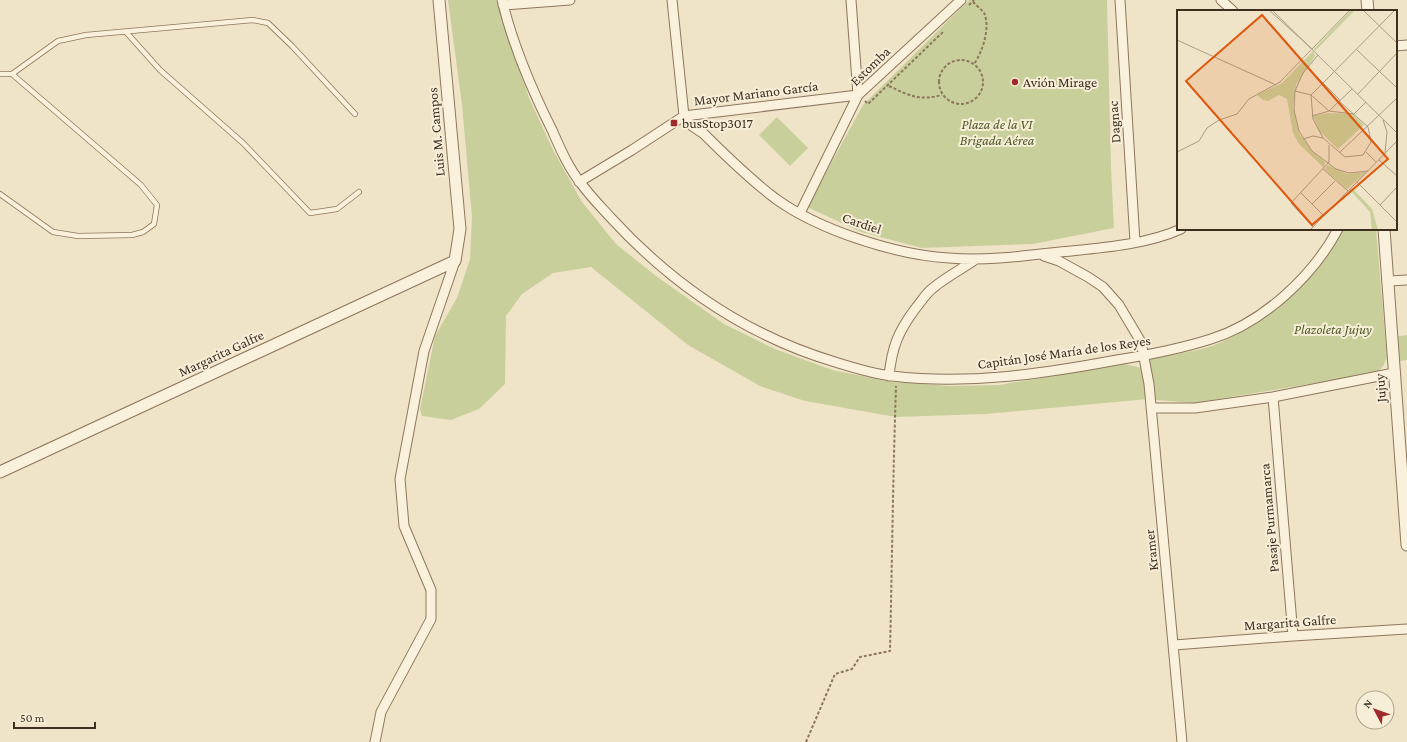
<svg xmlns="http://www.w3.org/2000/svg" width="1407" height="742" font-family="'Crimson Pro',serif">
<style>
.green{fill:#c9cf9b}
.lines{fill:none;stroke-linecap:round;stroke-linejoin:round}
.service-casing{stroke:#8d765c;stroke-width:6}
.minor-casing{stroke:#8d765c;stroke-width:11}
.tertiary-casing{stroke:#8d765c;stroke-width:13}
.path{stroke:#8d765c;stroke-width:2;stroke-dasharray:3 2;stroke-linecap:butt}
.service{stroke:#faf1dc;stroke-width:4.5}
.minor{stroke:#faf1dc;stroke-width:9}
.tertiary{stroke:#faf1dc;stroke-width:11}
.poi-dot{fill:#9e2a2b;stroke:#f7eed8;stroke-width:1.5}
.labels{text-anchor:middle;stroke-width:4;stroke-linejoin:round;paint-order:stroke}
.street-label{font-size:14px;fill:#3d2e20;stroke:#f7eed8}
.poi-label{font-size:14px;fill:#3d2e20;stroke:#f7eed8;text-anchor:start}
.park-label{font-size:14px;font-style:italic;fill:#4d5a26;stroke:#f7eed8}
.inset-road{fill:none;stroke:#a89b85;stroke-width:1}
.view{fill:#df570d;fill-opacity:0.15;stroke:#df570d;stroke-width:2}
.inset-edge{fill:none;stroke:#3d2e20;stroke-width:2}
</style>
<rect width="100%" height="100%" fill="#f0e4c8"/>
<path class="green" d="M448,0H496L529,98L553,150L582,202L616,244L656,276L724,324L775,349L832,370L892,382L951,386L999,385L1125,364L1142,368L1148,399L986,414L896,417L805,401L760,386L688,345L591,267L553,273L522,294L506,316L505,384L479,409L451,420L422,416L420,409L435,336L457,298L470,259L472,217L462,105Z
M969,0H1107L1111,167L1114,228L1033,244L922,248L861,232L807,207L863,105Z
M777,117L808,148L790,166L759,135Z
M1343,229H1376L1387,358L1383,366L1377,373L1194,403L1156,400L1153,395L1148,361L1153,358C1171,355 1191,352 1209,347C1222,343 1236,335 1247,328C1291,301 1318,273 1343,229Z
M1407,335V360L1400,361L1398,336Z"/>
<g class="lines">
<defs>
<path id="service" d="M126,32L160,70L243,143L310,213L337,209L359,192
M0,74H12L58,41L86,35L253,20L268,23L292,46L355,114
M0,194L53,232L78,236L132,235L143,232L154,224L157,205L141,185L12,74"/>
<path id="minor" d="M502,0C513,46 531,88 552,130C560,148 568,167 580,182C589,195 601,207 612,219C673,285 748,336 835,362C854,368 873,374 892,376C968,385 1042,374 1117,360C1148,355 1180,349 1211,339C1263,323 1313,276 1338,229
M672,0L684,116L692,126L704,134C727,157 751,180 776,199C819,230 896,255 949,258C986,261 1024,256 1060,252C1099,248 1146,245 1181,229
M851,0L858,95
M1120,0L1135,242
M1221,0L1233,11
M503,5L570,0
M1396,46L1407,45
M579,182L632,150L684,116L858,95
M800,213L858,95L961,0
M1044,256L1059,261L1088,277L1103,287L1119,305L1141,342L1149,384L1182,742
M1389,281L1407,280
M889,376C892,347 898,332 915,309C921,302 926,293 933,288C946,277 962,269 976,259
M1273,397L1293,636
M1151,408H1195L1273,397L1394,373
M1174,645L1293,636L1407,629
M375,742L381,712L431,619V590L404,526L400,479L424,351L455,261"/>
<path id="tertiary" d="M1367,0L1368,11
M1384,229L1407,545
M0,472L455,261L460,229L439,0"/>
</defs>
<use href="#service" class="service-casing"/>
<use href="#minor" class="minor-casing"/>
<use href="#tertiary" class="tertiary-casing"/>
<path class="path" d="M973,2C976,5 981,9 984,13C991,27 982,53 974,64
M969,5L974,0
M939 82a22 22 0 1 1 44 0a22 22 0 1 1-44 0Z
M889,86C910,96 919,101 942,95
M865,101L868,104L944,31
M806,742L835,674L852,669L860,657L890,651C892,563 893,474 896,386"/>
<use href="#service" class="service"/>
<use href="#minor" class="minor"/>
<use href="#tertiary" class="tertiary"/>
</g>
<g class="poi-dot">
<circle cx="1015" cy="82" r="4"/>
<rect x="670" y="119" width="8" height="8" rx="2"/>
</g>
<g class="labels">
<g class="street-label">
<text transform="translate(870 66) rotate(-44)" y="5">Estomba</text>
<text transform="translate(756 93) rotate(-7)" y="5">Mayor Mariano García</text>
<text transform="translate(1114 122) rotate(-94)" y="5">Dagnac</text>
<text transform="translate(436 132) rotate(-95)" y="5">Luis M. Campos</text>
<text transform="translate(862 223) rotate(19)" y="5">Cardiel</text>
<text transform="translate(1064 352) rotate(-8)" y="5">Capitán José María de los Reyes</text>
<text transform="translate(221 353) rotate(-25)" y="5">Margarita Galfre</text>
<text transform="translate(1380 388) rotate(-94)" y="5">Jujuy</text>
<text transform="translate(1269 518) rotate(-95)" y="5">Pasaje Purmamarca</text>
<text transform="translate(1151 550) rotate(-96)" y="5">Kramer</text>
<text transform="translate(1290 622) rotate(-4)" y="5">Margarita Galfre</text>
</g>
<g class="poi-label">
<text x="1023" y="87">Avión Mirage</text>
<text x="682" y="128">busStop3017</text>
</g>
<g class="park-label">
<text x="997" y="129">Plaza de la VI<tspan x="997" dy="16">Brigada Aérea</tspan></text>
<text x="1333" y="334">Plazoleta Jujuy</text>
</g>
</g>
<g transform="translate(1177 10)">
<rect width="220" height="220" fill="#f0e4c8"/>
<path d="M174,0H178L138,41L137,39ZM136,41L138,46L119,75L116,97L122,123L135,141L148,152L147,158L122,134L116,123L110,89L102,85L91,91L86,90L80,85L105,73ZM151,103L176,104L187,115L161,139L142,121L136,106ZM151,155L170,164L189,162L170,179L147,159ZM175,178L195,199L201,220H195L193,202L173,180Z" fill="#c9cf9b"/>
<path class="inset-road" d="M92,0L135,39M95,0L220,123M186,0L220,33M0,30L99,75M135,39L173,0M180,40L220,78M141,45L126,63L118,81L117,100L122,121L135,141L159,159L172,163L191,161M130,57L162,89L163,92L191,117L194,132L186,145L168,147L146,128L136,109L134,85L146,73L218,0M118,81L134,85L152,101M181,84L220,43M152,101L175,79M135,106L152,101L177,104L189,92M206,110L210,122L208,143M126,129L136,126L146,128M0,142L22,131L30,118L42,110L60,104L72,89L103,72L134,40M189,142L199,152M162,143L220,88M202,150L220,166M146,159L171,181M180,172L220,212M124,183L147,206M135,194L158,171M203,195L220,177M136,217L114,193L152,152V135M133,220L220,131"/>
<path class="view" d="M85,5L211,149L135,215L9,71Z"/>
<rect width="220" height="220" class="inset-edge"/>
</g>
<g transform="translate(1375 710) rotate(311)"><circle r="19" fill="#f7eed8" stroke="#ada18e"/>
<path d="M0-3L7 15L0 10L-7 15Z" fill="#9e2a2b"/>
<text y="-6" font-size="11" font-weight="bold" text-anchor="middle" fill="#3d2e20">N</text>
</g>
<path d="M14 722v6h81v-6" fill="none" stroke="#3d2e20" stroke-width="2"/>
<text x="20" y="722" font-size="12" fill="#3d2e20" stroke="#f7eed8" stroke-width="3" paint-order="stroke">50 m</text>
</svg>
